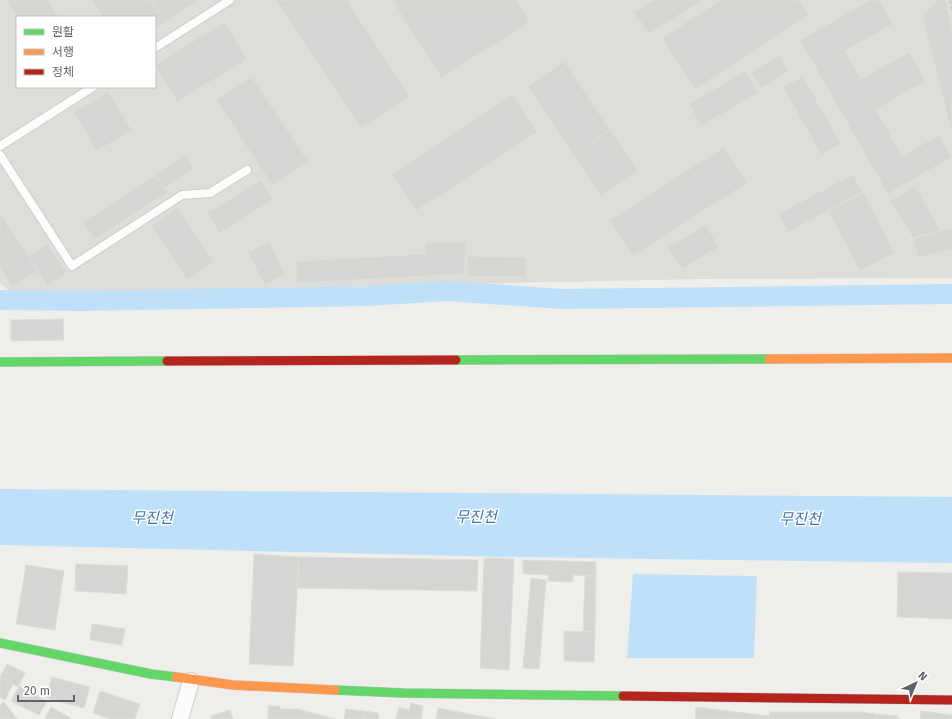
<svg xmlns="http://www.w3.org/2000/svg" width="952" height="719" font-family="'Fira Sans','Noto Sans KR',sans-serif">
<style>
.industrial{fill:#dfddda;fill-rule:evenodd}
.water{fill:#bfe0f9}
.lines{fill:none;stroke-linecap:round;stroke-linejoin:round}
.canal{stroke:#bfe0f9;stroke-width:20}
.building{fill:#d6d5d3;stroke:#deddd9}
.lane-casing{stroke:#cbcccc;stroke-width:10}
.street-casing{stroke:#cbcccc;stroke-width:18}
.fast-casing{stroke:#cacacb;stroke-width:10}
.slow-casing{stroke:#cacacb;stroke-width:10}
.jam-casing{stroke:#cacacb;stroke-width:10}
.path{stroke:#cacfcc;stroke-width:2.5;stroke-dasharray:4 2;stroke-linecap:butt}
.lane{stroke:#fdfcfc;stroke-width:8}
.street{stroke:#fdfcfc;stroke-width:16}
.fast{stroke:#63d668;stroke-width:9}
.slow{stroke:#ff974d;stroke-width:9}
.jam{stroke:#b3261e;stroke-width:9}
.labels{text-anchor:middle;stroke-width:3;stroke-linejoin:round;paint-order:stroke}
.water-label{font-size:15px;font-style:italic;fill:#4174aa;stroke:#fff}
</style>
<rect width="100%" height="100%" fill="#efeeea"/>
<path class="industrial" d="M0,0H952V278L703,279L41,293L8,290L0,283ZM17,17H155V87H17Z"/>
<path class="water" d="M0,489L952,497V563L515,557L0,545Z
M633,574L757,576L754,658H627Z"/>
<g class="lines">
<path class="canal" d="M0,300L82,301L367,296L447,291L562,299L952,294"/>
</g>
<path class="building" d="M6,0H48L59,17H17Z
M92,0H151L165,22L155,29V17H103Z
M151,0H199L165,22Z
M276,0H347L410,96L361,128Z
M392,0H516L530,22L441,78Z
M653,0H702L649,34L634,12Z
M720,0H799L809,15L695,89L662,38Z
M870,0H879L893,24L845,51L861,79L909,52L926,81L876,109L902,156L939,135L952,157L888,194L800,40Z
M937,0H945L952,28V135L922,16Z
M224,22L247,59L177,102L155,65Z
M779,55L789,71L761,88L751,72Z
M564,61L610,130L573,155L528,86Z
M745,71L758,93L701,126L689,104Z
M803,76L841,144L821,155L783,87Z
M252,77L308,161L272,185L216,100Z
M108,92L132,130L97,151L74,112Z
M512,95L537,132L416,211L391,174Z
M610,130L638,171L601,195L573,155Z
M724,147L747,183L633,256L610,220Z
M185,156L194,169L164,188L156,175Z
M853,174L863,192L788,232L778,214Z
M156,175L167,193L94,239L83,222Z
M261,180L273,200L219,233L207,213Z
M915,186L941,231L913,238L890,201Z
M863,192L895,253L860,271L828,211Z
M177,208L214,262L187,280L151,226Z
M0,213L38,271L12,287L0,268Z
M706,225L719,247L682,269L668,247Z
M952,228V249L918,258L913,238Z
M270,242L285,275L264,285L248,252Z
M466,242L464,274L297,283L296,261L425,254V243Z
M47,244L67,273L47,286L28,256Z
M467,256L526,257V277L467,276Z
M63,319L64,340L11,341V320Z
M254,554L299,557L293,666L249,664Z
M299,557L478,560L477,591L297,588Z
M484,558L514,559L509,670L480,668Z
M523,560L596,562V576L573,575V582L548,581L549,575L523,574Z
M76,564L128,566L126,594L75,591Z
M26,565L64,571L55,630L16,624Z
M898,572L952,573V619L897,617Z
M585,576H596L595,632H583Z
M531,578L546,580L539,669L523,668Z
M92,624L125,629L122,645L90,640Z
M564,631L595,632L594,662L564,661Z
M7,664L25,673L18,687L0,677Z
M0,677L13,684L5,700L0,697Z
M52,677L90,687L84,708L46,698Z
M19,686L47,701L39,715L11,701Z
M100,691L140,704L135,719H110L93,713Z
M4,702L17,719H0V705Z
M411,703L423,706L421,719H396L399,707L409,710Z
M268,706H280V709H298L335,719H268Z
M51,707L72,719H45Z
M696,707L769,716L770,712H863L876,714V719H695Z
M438,708L496,719H436Z
M346,709L365,711L364,719H344Z
M230,710L233,719H212L211,716Z
M365,711L378,713L379,719H364Z
M921,711L952,715V719H920Z
M876,714L898,716V719H901H876Z"/>
<g class="lines">
<defs>
<path id="lane" d="M155,48L230,0
M0,146L93,87
M0,155L72,266L182,195L210,193L247,170"/>
<path id="street" d="M180,719L191,681"/>
<path id="fast" d="M456,360L769,359
M0,362L167,361
M0,643L151,674L176,677
M335,690L403,693L623,696"/>
<path id="slow" d="M769,359L952,358
M176,677L233,685L335,690"/>
<path id="jam" d="M167,361L456,360
M623,696L952,700"/>
</defs>
<use href="#lane" class="lane-casing"/>
<use href="#street" class="street-casing"/>
<use href="#fast" class="fast-casing"/>
<use href="#slow" class="slow-casing"/>
<use href="#jam" class="jam-casing"/>
<path class="path" d="M950,0L952,10"/>
<use href="#lane" class="lane"/>
<use href="#street" class="street"/>
<use href="#fast" class="fast"/>
<use href="#slow" class="slow"/>
<use href="#jam" class="jam"/>
</g>
<g class="labels">
<g class="water-label">
<text x="476" y="522">무진천</text>
<text x="152" y="523">무진천</text>
<text x="800" y="524">무진천</text>
</g>
</g>
<rect x="16" y="16" width="140" height="72" fill="#ffffff" stroke="#bfc1c3"/>
<rect x="24" y="29" width="20" height="6" fill="#63d668" stroke="#bfc1c3"/>
<text x="52" y="36" font-size="12" fill="#5f6368">원활</text>
<rect x="24" y="49" width="20" height="6" fill="#ff974d" stroke="#bfc1c3"/>
<text x="52" y="56" font-size="12" fill="#5f6368">서행</text>
<rect x="24" y="69" width="20" height="6" fill="#b3261e" stroke="#bfc1c3"/>
<text x="52" y="76" font-size="12" fill="#5f6368">정체</text>
<g transform="translate(916 683) rotate(44)" stroke="#ffffff" stroke-width="3" paint-order="stroke">
<path d="M0-3L7 15L0 10L-7 15Z" fill="#5f6368"/>
<text y="-6" font-size="11" font-weight="bold" text-anchor="middle" fill="#5f6368">N</text>
</g>
<path d="M18 695v6h56v-6" fill="none" stroke="#5f6368" stroke-width="2"/>
<text x="24" y="695" font-size="12" fill="#5f6368" stroke="#ffffff" stroke-width="3" paint-order="stroke">20 m</text>
</svg>
